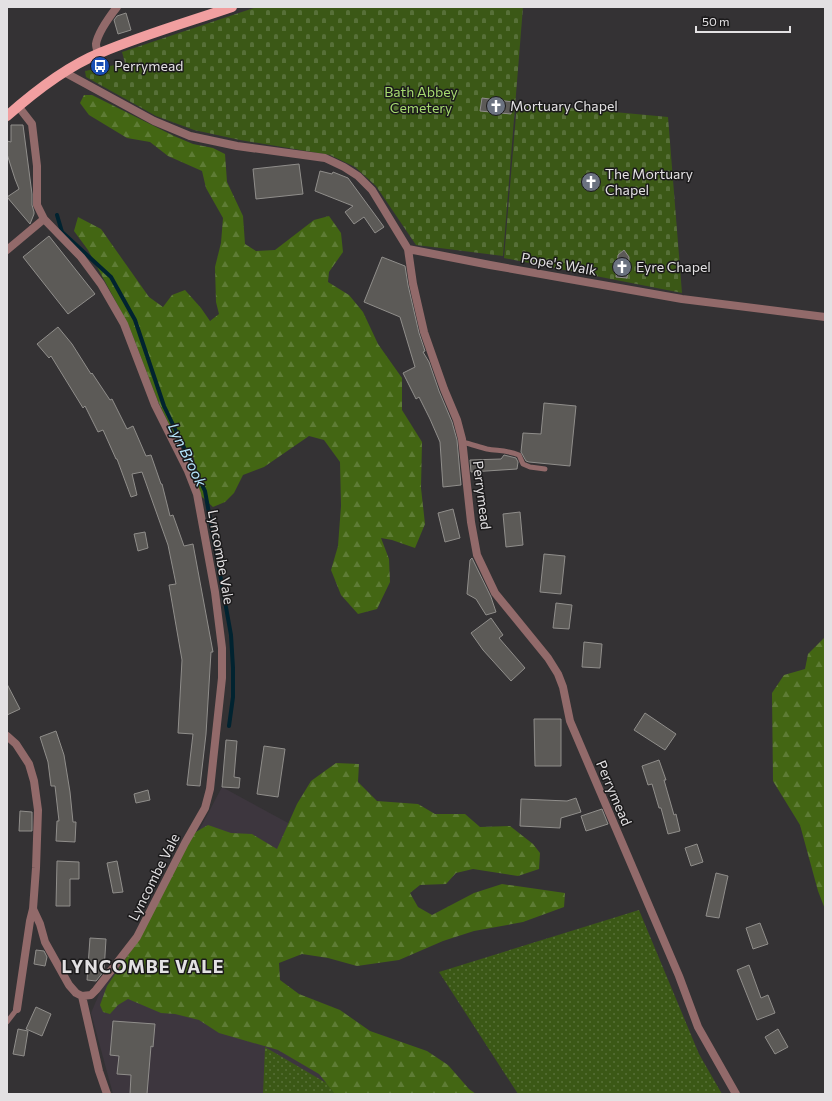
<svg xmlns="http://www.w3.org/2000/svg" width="832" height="1101" font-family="Commissioner,sans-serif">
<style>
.built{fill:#3d363e}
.grass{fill:url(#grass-dots)}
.forest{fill:url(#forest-firs)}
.cemetery{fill:url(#cemetery-stones)}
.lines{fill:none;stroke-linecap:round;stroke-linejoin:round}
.stream{stroke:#012330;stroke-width:4}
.building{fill:#5c5a57;stroke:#908e8b}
.service{stroke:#926a6a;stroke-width:5}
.minor{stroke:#926a6a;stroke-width:8}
.primary{stroke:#f19fa0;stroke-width:10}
.labels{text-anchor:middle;stroke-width:3;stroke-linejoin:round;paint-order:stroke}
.poi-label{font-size:14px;fill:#e3e1e3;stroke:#1b1a1b;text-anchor:start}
.park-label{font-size:14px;fill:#a6da70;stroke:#1b1a1b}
.street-label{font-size:14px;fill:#e3e1e3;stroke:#1b1a1b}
.water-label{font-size:15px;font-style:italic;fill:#b4e4fb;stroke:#1b1a1b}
.district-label{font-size:18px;font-weight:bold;letter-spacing:1px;fill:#e3e1e3;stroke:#1b1a1b}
</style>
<defs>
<pattern id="grass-dots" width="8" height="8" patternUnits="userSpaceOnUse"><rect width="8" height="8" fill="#3b5816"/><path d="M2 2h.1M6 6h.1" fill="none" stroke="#577038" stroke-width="1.8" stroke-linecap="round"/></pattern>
<pattern id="forest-firs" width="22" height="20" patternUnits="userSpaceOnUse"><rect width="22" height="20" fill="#436613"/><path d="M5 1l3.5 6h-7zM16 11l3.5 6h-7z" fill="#5e7c35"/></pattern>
<pattern id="cemetery-stones" width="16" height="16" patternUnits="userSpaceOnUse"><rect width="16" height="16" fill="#3b5816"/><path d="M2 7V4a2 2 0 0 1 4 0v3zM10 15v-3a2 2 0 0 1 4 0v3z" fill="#577038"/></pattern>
</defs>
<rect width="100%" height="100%" fill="#343234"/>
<path class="built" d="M222,787L303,831L243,965L421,1094H113L91,1013L103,985L140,942Z"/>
<path class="grass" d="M639,910L699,1054L722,1094H518L439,972Z
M265,1047L345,1094H263Z"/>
<path class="forest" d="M84,95H92L174,136L193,144L213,148L225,154L227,182L243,216L245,244L256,251L275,250L314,220L329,216L341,233L343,252L329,272L328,282L349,295L363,312L378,344L402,378V410L422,442L421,488L425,524L415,548L392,540L381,538L389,559L390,582L377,609L358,614L341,595L331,570L338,546L341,506L340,462L324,440L309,436L264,467L243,475L234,493L225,502L213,507L201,496L195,476L194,458L173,433L157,399L129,326L88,250L74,231L78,217L101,229L149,297L163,307L172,295L185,290L201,308L210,321L219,314L216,302L215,267L221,243L223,218L206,188L202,171L168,156L150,142L127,138L89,115L80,103Z
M825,637V909L818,891L800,825L773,781L772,693L784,675L805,669L808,654Z
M336,763L359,764L358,782L377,801L418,804L435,814H465L480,827L510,826L533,844L540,853L539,869L518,876L473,869L456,873L446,884L420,885L410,893L418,907L432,915L474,893L502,884L565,893L564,907L523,922L474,931L443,941L399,960L357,966L328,958L302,954L279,963L280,980L299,994L340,1010L370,1031L427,1051L448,1065L469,1089L476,1094H335L319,1074L278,1050L219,1033L199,1020L175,1014L161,1013L128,999L118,1005L110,1014L103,1012L100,1005L107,986L137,942L194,833L208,825L231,833L252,834L277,849L297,804L311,781Z"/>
<path class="cemetery" d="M257,7H523L503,256L416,245L376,186L355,167L330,155L240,140L194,130L156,116L86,77L85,71L125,63L122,52Z
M517,103L668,117L682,293L504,258Z"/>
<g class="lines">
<path class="stream" d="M57,215L62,232L111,277L135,320L164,406L205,491L231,635L233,668V697L229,726"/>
</g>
<path class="building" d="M126,13L131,30L118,34L114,20L117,16Z
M482,98L513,102L511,114L480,111Z
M11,125H23L32,194V205L34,212V214L30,224L7,197L19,189L15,179L7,154V141L11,142Z
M299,164L303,194L256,199L253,169Z
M320,171L332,174L333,172L348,178L384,227L375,233L364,217L354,224L345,212L353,206L315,191Z
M49,236L95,294L68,314L23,257Z
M624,250L629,257L627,278L616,277L618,255Z
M382,257L405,266L408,285L419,333L425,351L423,352L429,362L439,391L452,422L457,440L461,485L443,487L440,442L430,419L419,397L416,399L403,373L415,367L400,317L364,302Z
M58,327L72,344L91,374L92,373L110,400L112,399L127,429L133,426L146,456L151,455L161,484H162L170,516L173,515L184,546L193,544L213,652H211L206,734L200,786L187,785L193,734L178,733L182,660L169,585L176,584L168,545L142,472L132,474L137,495L131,497L117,459H116L103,430L98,432L85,406L83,408L51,356L49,358L37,344Z
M544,403L576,406L570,466L529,462L526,461L521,452L523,433L541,434Z
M504,455L516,458L518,462L517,469L471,472L470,460L501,459Z
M453,509L460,538L445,542L438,513Z
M520,512L523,545L506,547L503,514Z
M145,532L148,548L138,551L134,534Z
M544,554L565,556L561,594L540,592Z
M472,558L491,597L496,612L486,615L476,599L467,594L470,560Z
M556,603L572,605L569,629L553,628Z
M491,618L503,635L499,638L525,668L511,681L483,650L471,633Z
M584,642L602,644L600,668L582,667Z
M7,684L20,709L7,715Z
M645,713L676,734L665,750L634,730Z
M534,719H561V766H535Z
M56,731L64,755L70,792L73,822H76L75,842L56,841L57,821H59L55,786H51L48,762L40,737Z
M226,740L237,741L234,777L240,778L239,788L222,787Z
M264,746L285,749L278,797L257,794Z
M659,760L666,780H664L674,815L676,814L680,831L668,834L661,808H659L652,784L648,785L642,766Z
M148,790L150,800L136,803L134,794Z
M576,798L581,812L561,818L560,828L520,826L521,799L567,801Z
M602,809L608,824L586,831L581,816Z
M20,811L32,812V831H19Z
M697,844L703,862L691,866L685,848Z
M57,861L79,862V879H70V906H56Z
M117,861L123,892L113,893L107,863Z
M716,873L728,876L719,918L706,916Z
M760,923L768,944L753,949L746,928Z
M90,938L106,939L104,971L96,981L87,980Z
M36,950L44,951L47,957L45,966L34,964Z
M749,965L761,998L768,995L775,1013L757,1020L737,970Z
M36,1007L51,1014L42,1036L26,1029Z
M113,1021L155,1024L153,1047L151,1046L147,1094H130L131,1075L117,1074L119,1056L110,1055Z
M18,1029L28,1031L24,1056L13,1054Z
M778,1029L788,1047L775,1054L765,1037Z"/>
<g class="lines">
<path class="service" d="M462,442C471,444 479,447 487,449C498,451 507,450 519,455L523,464L530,467L545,469
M7,1022L17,1009"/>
<path class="minor" d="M98,53C97,50 96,47 96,44C98,32 110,16 117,7
M64,72L154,121L190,136L237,146L325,158L344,167L358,176L372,190L408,249L413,284L424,332L444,389L457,420L462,439L471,522L477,555L495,593L548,658L558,674L563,687L570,721L679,976L698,1027L736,1094
M18,106L32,124L37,166V205L44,219L81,257L101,284L124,324L155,405L188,471L197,494L215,592L222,648V678L210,789L205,808L185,843L137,937L96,990L91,995L82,996
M408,249L490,265L682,299L825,317
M7,250L44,219
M7,736L16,744L29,764L34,781L38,810L36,868L33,909L40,924L45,942L69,985L76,993L82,996L99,1071L107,1094
M17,1009L30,921L33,909"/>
<path class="primary" d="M7,116C33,93 68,66 100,53C143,35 188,22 232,7"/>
</g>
<defs>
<symbol id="bus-disc" viewBox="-11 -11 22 22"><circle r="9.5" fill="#1a4fb4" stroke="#1b1a1b"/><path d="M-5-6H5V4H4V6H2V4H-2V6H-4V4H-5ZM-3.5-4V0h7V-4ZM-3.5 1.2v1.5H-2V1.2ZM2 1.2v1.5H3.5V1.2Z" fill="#fff"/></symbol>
<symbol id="church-disc" viewBox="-11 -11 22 22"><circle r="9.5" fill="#6b7280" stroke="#1b1a1b"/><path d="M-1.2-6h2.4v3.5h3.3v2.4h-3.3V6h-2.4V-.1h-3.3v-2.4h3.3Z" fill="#fff"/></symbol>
</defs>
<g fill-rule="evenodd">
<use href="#bus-disc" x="89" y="55" width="22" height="22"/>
<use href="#church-disc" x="485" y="95" width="22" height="22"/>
<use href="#church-disc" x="580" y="171" width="22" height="22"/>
<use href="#church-disc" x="611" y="256" width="22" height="22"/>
</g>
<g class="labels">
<g class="poi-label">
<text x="114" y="71">Perrymead</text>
<text x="510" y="111">Mortuary Chapel</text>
<text x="605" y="179">The Mortuary<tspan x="605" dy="16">Chapel</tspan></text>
<text x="636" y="272">Eyre Chapel</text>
</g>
<g class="park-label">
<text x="421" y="97">Bath Abbey<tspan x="421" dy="16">Cemetery</tspan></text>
</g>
<g class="street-label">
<text transform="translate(559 264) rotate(10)" y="5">Pope's Walk</text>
<text transform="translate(482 495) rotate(83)" y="5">Perrymead</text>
<text transform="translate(221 557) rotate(80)" y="5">Lyncombe Vale</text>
<text transform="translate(614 793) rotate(67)" y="5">Perrymead</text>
<text transform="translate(154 877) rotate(-63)" y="5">Lyncombe Vale</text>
</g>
<g class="water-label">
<text transform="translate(187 455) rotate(64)" y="5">Lyn Brook</text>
</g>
<g class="district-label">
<text x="143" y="973">LYNCOMBE VALE</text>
</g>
</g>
<rect width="832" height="1101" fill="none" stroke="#e3e1e3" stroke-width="16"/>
<path d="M696 26v6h94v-6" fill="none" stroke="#e3e1e3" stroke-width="2"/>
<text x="702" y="26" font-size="12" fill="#e3e1e3" stroke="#1b1a1b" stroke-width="3" paint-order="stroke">50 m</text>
</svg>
